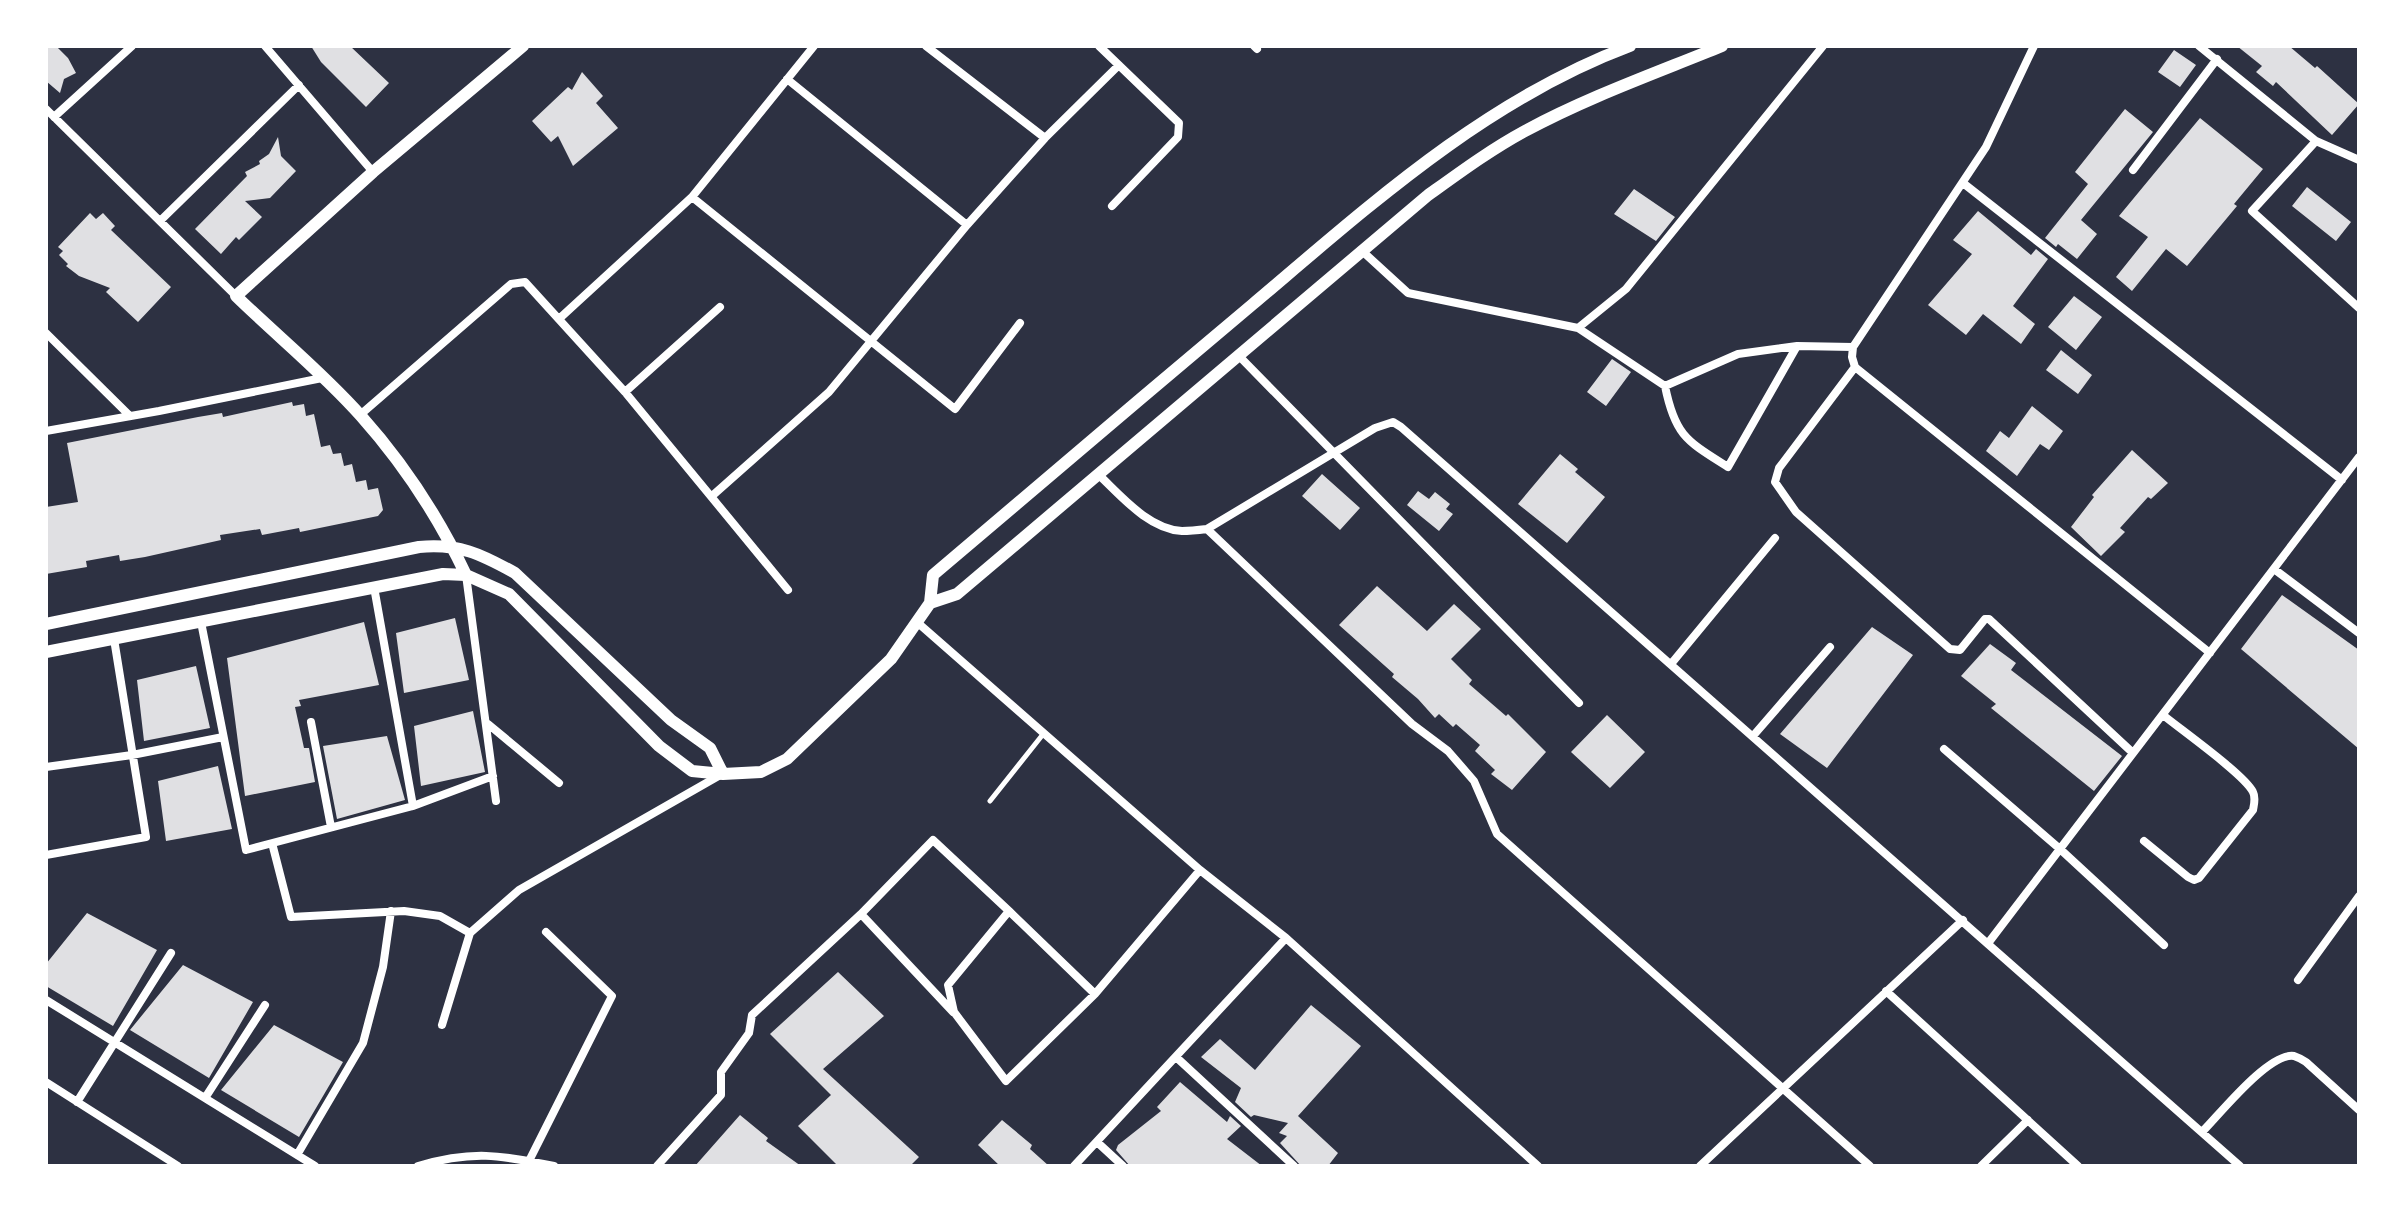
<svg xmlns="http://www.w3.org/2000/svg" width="2405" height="1212" font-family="Figtree,sans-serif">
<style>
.building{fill:#e0e0e3}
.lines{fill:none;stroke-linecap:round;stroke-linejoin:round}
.service{stroke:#fff;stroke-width:5}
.minor{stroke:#fff;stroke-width:8}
.tertiary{stroke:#fff;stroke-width:12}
</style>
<rect width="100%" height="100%" fill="#2d3142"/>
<path class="building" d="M46,46H56L68,58L76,73L64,79L60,93L46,81Z
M311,46H350L389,83L366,107L321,62Z
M2237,46H2289L2315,68L2317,66L2359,104L2332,135L2276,82L2273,86L2256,72L2262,66Z
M2174,50L2196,65L2180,87L2158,72Z
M582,72L603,96L596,103L618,128L573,166L558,136L551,142L532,121L568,87L572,90Z
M2125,109L2153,132L2081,220L2097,234L2077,259L2058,244L2056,247L2045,238L2088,184L2075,172Z
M2200,118L2263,169L2234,204L2237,206L2187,266L2166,249L2132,291L2116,277L2148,237L2119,216Z
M278,137L281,156L296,171L270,198L245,201L262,217L239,240L236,237L221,254L195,229L247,176L245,172L260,164L259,161L269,154Z
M2307,187L2351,222L2336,241L2292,206Z
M1634,189L1675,217L1656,241L1614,214Z
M1978,211L2031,255L2036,249L2048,259L2013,306L2035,324L2021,344L1983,314L1966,335L1928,305L1972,254L1953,240Z
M90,213L96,219L103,213L115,226L111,230L171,287L138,322L106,292L110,288L79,276L66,266L68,264L59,255L63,251L58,247Z
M2074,296L2102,317L2076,350L2048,327Z
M2061,350L2092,375L2078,394L2046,370Z
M1612,359L1631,372L1606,406L1587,392Z
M292,402L293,406L304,404L306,416L314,414L321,447L330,445L333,454L341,453L344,466L352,464L356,482L366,480L368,490L378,488L383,510L378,516L300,532L299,528L262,535L260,529L220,535L221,540L145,557L120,561L119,555L86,561L87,567L46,574V507L78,502L67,443L198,417L222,413L223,417Z
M2032,406L2063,431L2049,450L2040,444L2017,476L1986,451L2000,431L2009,438Z
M2132,450L2168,483L2151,499L2148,497L2120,528L2125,532L2101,556L2071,527L2094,497L2092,495Z
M1560,454L1578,469L1575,472L1605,497L1567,543L1518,504Z
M1322,474L1360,508L1340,530L1302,496Z
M1418,491L1429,499L1435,492L1450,504L1446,509L1453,514L1439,531L1407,505Z
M1377,586L1427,631L1454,604L1481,629L1451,659L1472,680L1469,684L1506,716L1508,714L1546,752L1512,790L1491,774L1495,770L1475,751L1480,745L1456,724L1453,727L1439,714L1435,718L1418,699L1392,677L1394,674L1339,625Z
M2282,595L2359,650V749L2241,649Z
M455,618L469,680L404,693L396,633Z
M364,622L379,685L299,700L301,706L295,707L304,748H309L315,782L245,796L227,658Z
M1872,627L1913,655L1827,768L1780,734Z
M1990,644L2016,663L2011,670L2122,756L2094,791L1991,708L1996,704L1961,676Z
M196,666L210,728L144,741L137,680Z
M473,711L485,772L421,786L414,726Z
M1607,715L1645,752L1610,788L1571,752Z
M387,736L405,800L337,819L323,746Z
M218,766L232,829L166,841L158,781Z
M87,913L157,950L113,1026L46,986V964Z
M183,965L253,1002L209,1078L130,1030Z
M838,972L884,1016L823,1069L919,1157L910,1166H838L798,1126L831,1095L770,1034Z
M1311,1005L1361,1046L1298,1116L1338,1153L1328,1166H1301L1280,1143L1287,1136L1279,1133L1288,1123L1254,1115L1251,1117L1235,1102L1241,1088L1201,1057L1220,1039L1255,1070Z
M274,1025L343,1062L299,1137L221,1090Z
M1180,1082L1227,1122L1230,1116L1241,1126L1227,1139L1262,1166H1130L1116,1150L1118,1145L1161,1111L1157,1107Z
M740,1115L768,1138L766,1141L801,1166H695Z
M1002,1120L1032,1145L1030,1149L1049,1166H1000L978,1145Z"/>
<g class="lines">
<path class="service" d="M990,801L1044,733"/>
<path class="minor" d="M265,46L373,172
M1099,46L1179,123L1178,137L1112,206
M1254,46L1257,49
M2034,46L1986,147L1853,347L1852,357L1855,367L2210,653
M2199,46L2316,141L2252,211L2359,308
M787,79L967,225
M46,109L236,296
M54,117L132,46
M1045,138L1119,65
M2316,141L2359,160
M2133,170L2217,59
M1963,183L2342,480
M692,197L955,409L1020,323
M160,221L299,85
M1361,250L1408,293L1578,328L1626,289L1823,46
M560,318L692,197L814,46
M1578,328L1665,386C1675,436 1687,441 1728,467L1797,346L1738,354L1665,386
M46,333L130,416
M1797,346L1853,347
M1239,356L1579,703
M1855,367L1779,468L1775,482L1796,512L1950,649L1960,650L1985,619H1989L2133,753
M625,392L720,307
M360,415L511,284L525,282L625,392L788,590
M46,431L159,411L322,378
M1100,476C1122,497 1149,529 1182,531C1190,531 1199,530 1207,529L1412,724L1448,751L1474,781L1497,834L1870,1166
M712,496L829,392L967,225L1045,138L926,46
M1207,529L1375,428L1393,422L1401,427L2240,1166
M2274,569L2359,633
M466,575L496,801
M201,622L246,850L413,806L374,587
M918,623L1200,870L1286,938L1538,1166
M1671,664L1775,538
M311,722L331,827
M488,724L559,783
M1753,736L1830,647
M1944,749L2060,849L2164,945
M46,767L132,755L223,737
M413,806L493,776
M2144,841L2188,877L2194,880L2199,878L2253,810C2254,804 2256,798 2253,792C2245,775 2180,729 2163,715
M272,843L291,917L404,911L440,916L470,933L442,1025
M46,855L146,837L114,639
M861,914L953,1012
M470,933L519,890L722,774
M1989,942L2359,457
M2298,980L2359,896
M1886,991L2078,1166
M1095,994L1009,911L948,985L954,1012L1006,1081L1095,994L1200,870
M46,1000L315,1166
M1176,1057L1294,1166
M46,1082L178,1166
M205,1098L265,1005
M77,1102L171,953
M2202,1132C2220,1114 2269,1052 2294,1056C2297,1057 2303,1060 2306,1062L2359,1110
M1097,1142L1123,1166
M297,1155L363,1043L383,967L391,911
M529,1161L612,996L546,932
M418,1166C473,1150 499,1155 554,1166
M657,1166L721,1095V1072L749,1033L752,1015L861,914L933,840L1009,911
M1074,1166L1286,938
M1700,1166L1963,920
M1981,1166L2028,1120"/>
<path class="tertiary" d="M466,575C439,518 403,463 361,416C323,373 277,336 236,296L373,172L523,46
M930,603L933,575C1040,484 1146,394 1253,304C1369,206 1485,100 1630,46
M46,624L419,547C458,543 481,554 515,573L671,720L710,748L723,774
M46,652L443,574L466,575L509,594L659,746L692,771L723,774L761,772L787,759L891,659L930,603L957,594L1427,196C1459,173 1490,150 1525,131C1588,97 1656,73 1722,46"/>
</g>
<rect width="2405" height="1212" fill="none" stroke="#ffffff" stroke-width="96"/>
</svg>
